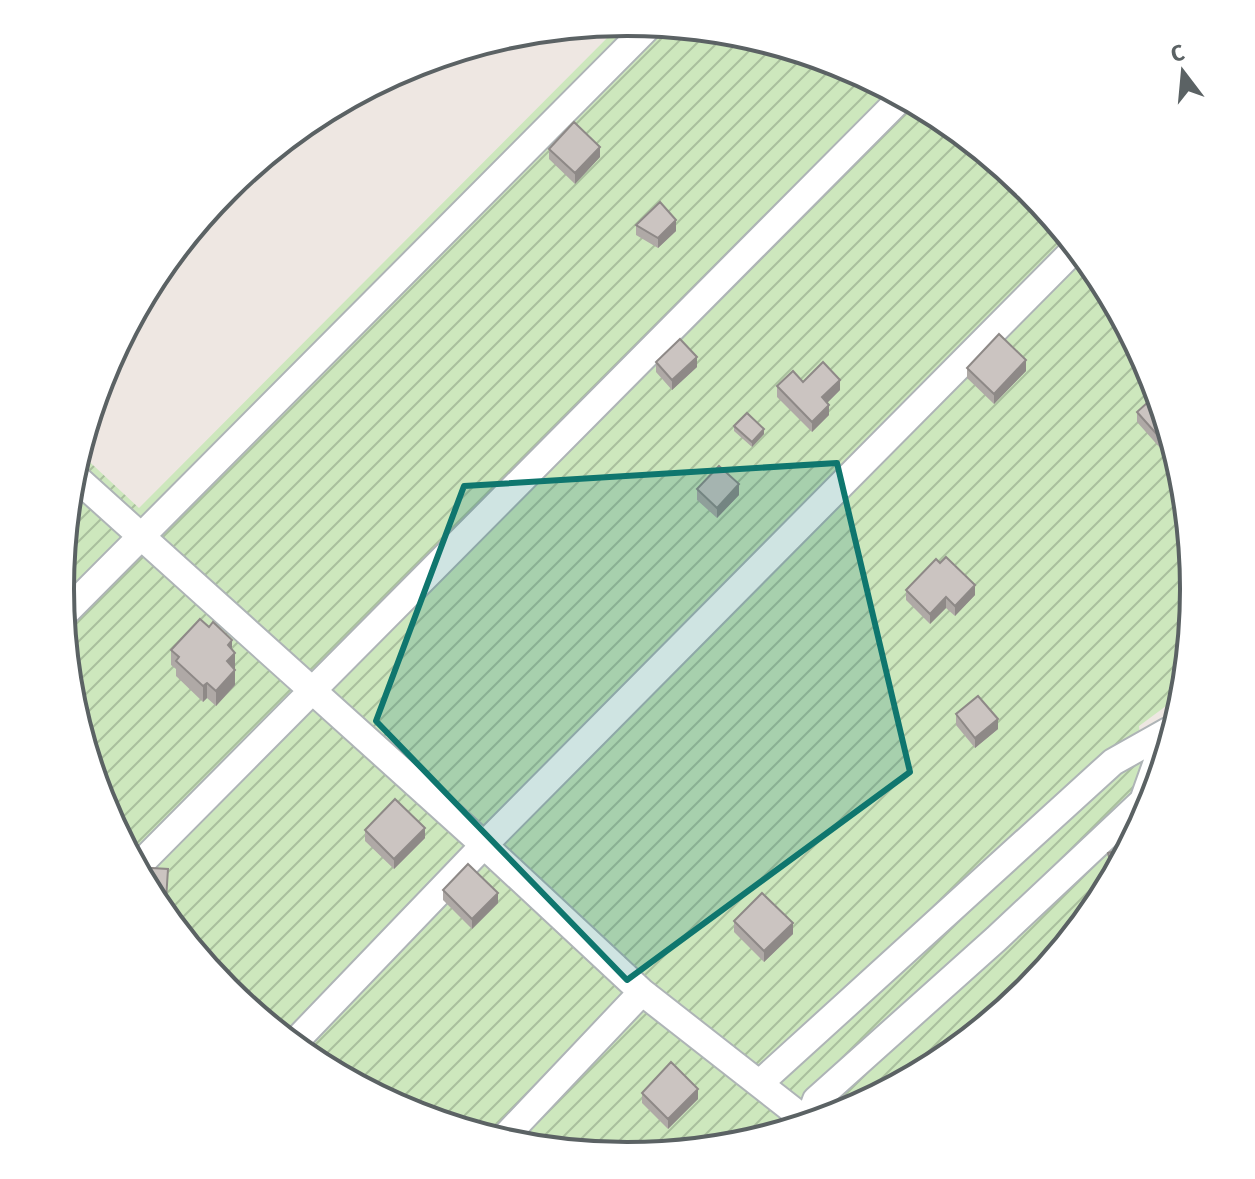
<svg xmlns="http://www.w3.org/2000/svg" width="1255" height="1179" font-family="'Fira Sans',sans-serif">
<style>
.garden{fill:url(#garden-furrows)}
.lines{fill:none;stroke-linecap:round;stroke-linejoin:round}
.minor-casing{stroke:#aeb4b6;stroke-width:30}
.minor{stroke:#fff;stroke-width:26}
.wall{fill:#afa9a6}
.shaded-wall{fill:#8e8987}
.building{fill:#cbc4c1;stroke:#8e8987;stroke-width:2}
.marked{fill:#0f766e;fill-opacity:0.2;stroke:#0f766e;stroke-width:6;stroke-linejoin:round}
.rim{fill:none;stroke:#5b6264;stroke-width:4}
</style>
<defs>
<pattern id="garden-furrows" width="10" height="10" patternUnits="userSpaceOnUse" patternTransform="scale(2)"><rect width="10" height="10" fill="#cde7bd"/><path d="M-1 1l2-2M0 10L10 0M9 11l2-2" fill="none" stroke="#a9bf9d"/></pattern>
</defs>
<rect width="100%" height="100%" fill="#eee7e2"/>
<path class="garden" d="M623,22L739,33L845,65L943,118L1029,189L1100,275L1152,373L1184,479L1195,590L1185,692L1139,726L1148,813L1099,905L1028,991L942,1062L844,1114L738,1146L627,1157L516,1146L410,1114L312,1061L226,990L155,904L103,806L71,700L60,589L71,478L79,452L139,508Z"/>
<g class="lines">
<defs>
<path id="minor" d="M72,474L484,845L642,992L808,1122
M63,615L651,24
M136,868L903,96
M292,1045L484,845L1077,247
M760,1083L1113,762L1168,731
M807,1125L816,1100L996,939L1143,801L1168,731
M501,1141L642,992"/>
</defs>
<use href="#minor" class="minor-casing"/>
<use href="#minor" class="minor"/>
</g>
<path class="wall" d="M549,149L600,157L575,184L549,159Z
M636,225L676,231L658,248L636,235Z
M656,362L697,367L672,390L656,372Z
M967,368L1026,371L994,404L967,378Z
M803,382L840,390L827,403L829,415L812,432L777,397V386Z
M1158,393L1176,452L1169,458L1137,422V412Z
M734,426L764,434L752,447L734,431Z
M697,489L739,495L717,518L697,500Z
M906,590L975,595L955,616L946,608L930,624L906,600Z
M232,649L235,668V685L216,706L207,698L203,702L176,676V669L171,665V650Z
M956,714L998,729L975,748L956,725Z
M365,830L425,838L394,869L365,841Z
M1130,847L1112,882L1108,869V853Z
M443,890L498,903L472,929L443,900Z
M734,921L793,934L764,962L734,932Z
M642,1093L698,1099L668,1129L642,1103Z"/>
<path class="shaded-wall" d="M600,147V157L575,184V173Z
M676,220V231L658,248V238Z
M697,357V367L672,390V380Z
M1026,360V371L994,404V394Z
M840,380V390L822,408V397Z
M829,405V415L812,432V422Z
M764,429V434L752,447V442Z
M1173,444L1176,452L1169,458V448Z
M739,484V495L717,518V508Z
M975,585V595L955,616V606Z
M946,597V608L930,624V614Z
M232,640V656L235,653V668L227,677L228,645Z
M235,670V685L216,706V691Z
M207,683V698L203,702V686Z
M998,719V729L975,748V738Z
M425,828V838L394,869V859Z
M498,893V903L472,929V919Z
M793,923V934L764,962V951Z
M698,1089V1099L668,1129V1119Z"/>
<path class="building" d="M574,122L600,147L575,173L549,149Z
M660,202L676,220L658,238L636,225Z
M999,334L1026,360L994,394L967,368Z
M680,339L697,357L672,380L656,362Z
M823,362L840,380L822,397L829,405L812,422L777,386L793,371L803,382Z
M1158,393L1173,444L1169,448L1137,412Z
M747,413L764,429L752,442L734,426Z
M719,466L739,484L717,508L697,489Z
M946,557L975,585L955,606L946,597L930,614L906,590L936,559L940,563Z
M200,619L209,627L213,622L232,640L228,645L235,653L227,661L235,670L216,691L207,683L203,686L176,661L179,657L171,650Z
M978,696L998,719L975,738L956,714Z
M395,799L425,828L394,859L365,830Z
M1130,847L1114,876L1108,853Z
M468,864L498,893L472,919L443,890Z
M135,867L168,869L165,916L155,904Z
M762,893L793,923L764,951L734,921Z
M671,1062L698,1089L668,1119L642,1093Z"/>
<path class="marked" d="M837,463L910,772L627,980L376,721L464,486Z"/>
<path d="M0 0H1255V1179H0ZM74 589a553 553 0 1 1 1106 0a553 553 0 1 1-1106 0Z" fill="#fff" fill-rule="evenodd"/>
<path class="rim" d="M74 589a553 553 0 1 1 1106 0a553 553 0 1 1-1106 0Z"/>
<g transform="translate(1183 72) rotate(344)" stroke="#ffffff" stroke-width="6" paint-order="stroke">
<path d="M0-6L14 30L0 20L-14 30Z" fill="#5b6264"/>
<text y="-12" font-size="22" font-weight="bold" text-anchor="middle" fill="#5b6264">С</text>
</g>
</svg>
